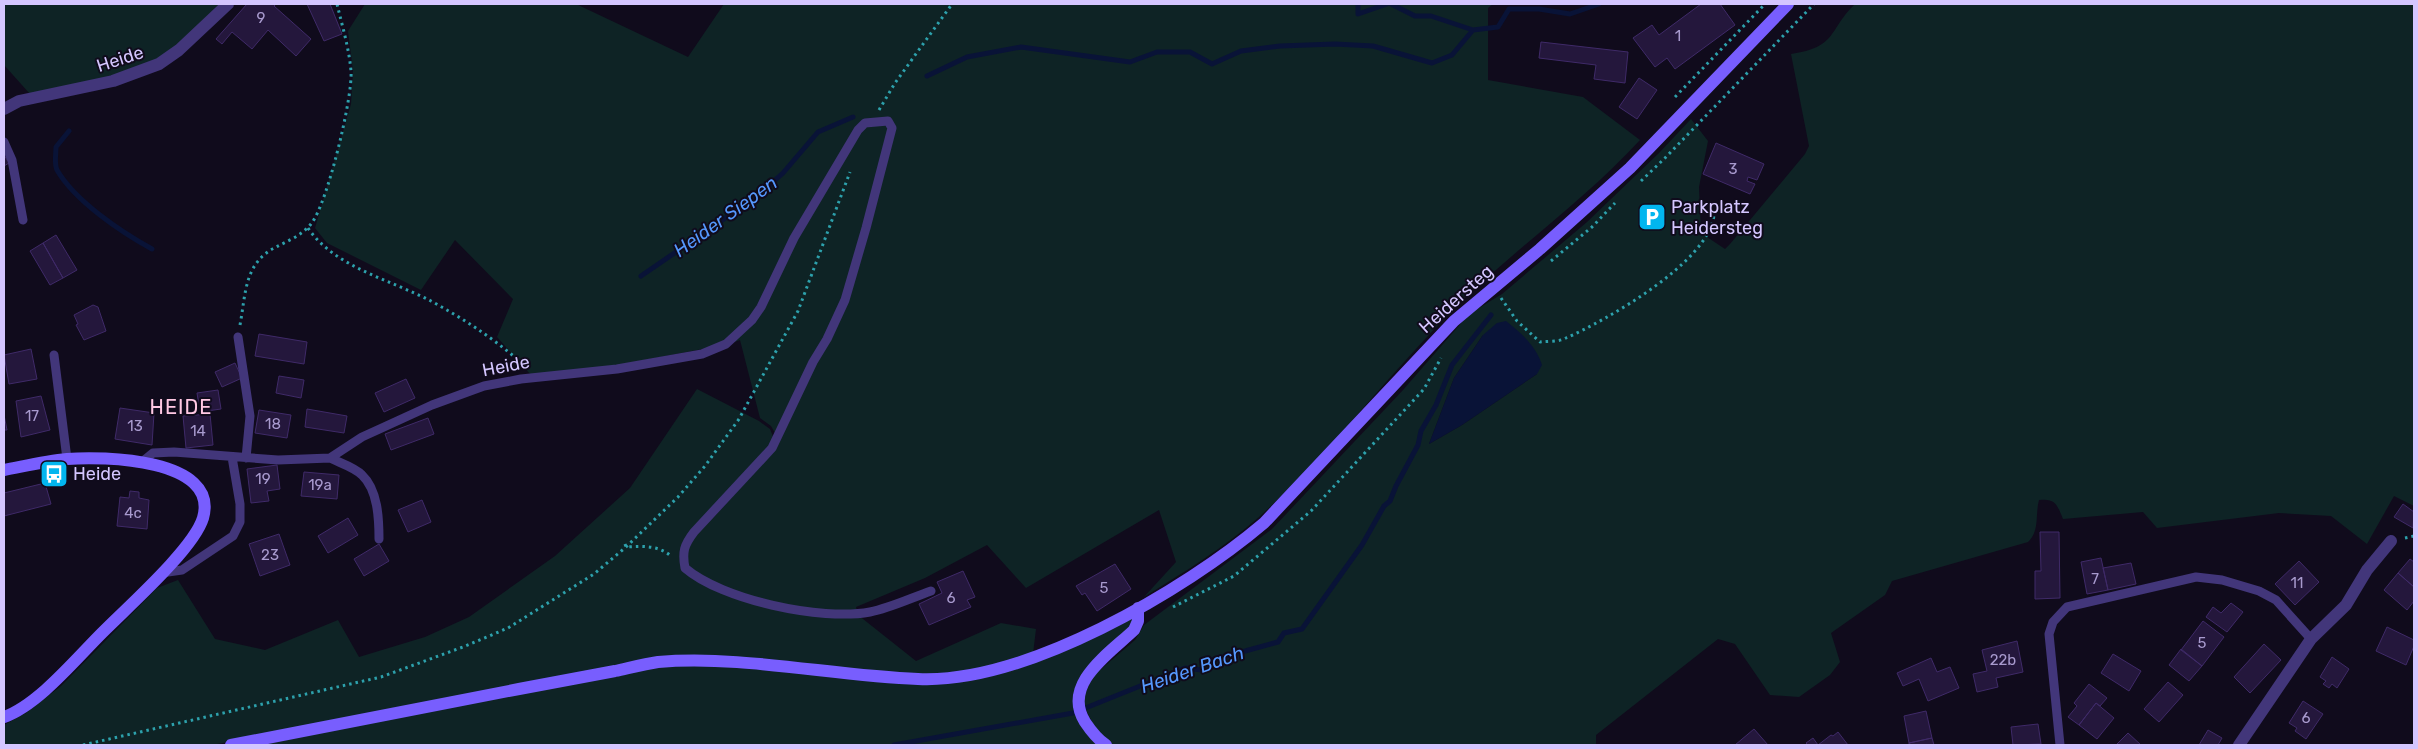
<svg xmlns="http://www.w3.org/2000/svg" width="2418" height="749" font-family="Rubik,sans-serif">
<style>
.green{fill:#0e2325;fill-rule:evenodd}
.water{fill:#091337}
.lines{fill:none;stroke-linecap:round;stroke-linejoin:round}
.stream{stroke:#091337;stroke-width:5}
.building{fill:#24173c;stroke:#3f2a68}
.path{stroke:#2da1ac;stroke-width:3;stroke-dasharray:2.5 4;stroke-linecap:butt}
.lane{stroke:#42367a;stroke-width:9}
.street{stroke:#42367a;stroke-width:12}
.secondary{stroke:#785efe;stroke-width:12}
.labels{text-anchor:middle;stroke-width:4;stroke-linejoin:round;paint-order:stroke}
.number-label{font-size:15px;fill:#a89ace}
.street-label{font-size:18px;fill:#d4c6ff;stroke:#100b1c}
.poi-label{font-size:18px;fill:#d4c6ff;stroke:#100b1c;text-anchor:start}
.water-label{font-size:19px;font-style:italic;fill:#5598fe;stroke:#100b1c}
.quarter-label{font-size:20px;letter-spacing:1px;fill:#ffc8e3;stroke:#100b1c}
</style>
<rect width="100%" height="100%" fill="#100b1c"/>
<path class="green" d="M4,4H223L159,60L112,77L30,94L4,65Z
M365,4H576L688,57L724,4H1493L1488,8V80L1583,97L1640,140C1584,201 1516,248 1458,305C1389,373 1331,452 1259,517C1224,548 1184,572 1144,597L1176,562L1159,510L1026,588L987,545L925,578L856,607L858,615L916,661L1001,623L1036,629L1033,654L973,672L937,678L779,666L920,679C997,679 1071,644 1138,608V621L1134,630C1097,665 1047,700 1106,745H245L656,662L732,663L656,661L212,745H4V725L26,713L61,686L157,588L178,580L215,639L265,650L338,620L359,657L425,637L469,617L555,556L630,488L697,389L759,421L770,429L774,439L770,446L707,513L713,518L773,452L779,440L771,426L760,418L740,340L729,344L613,366L531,375L497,337L513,299L455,240L421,290L327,243L315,228L351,104L353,71L348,31Z
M1855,4H2414V506L2394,496L2367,544L2331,516L2279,513L2157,528L2143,512L2063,519C2057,504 2055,498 2039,500C2035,514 2040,531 2028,542L1892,581L1885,595L1831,633L1840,662L1830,675L1799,697L1770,695L1735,644L1718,639L1596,735V745H1112C1096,735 1090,718 1082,701L1093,676L1135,640L1144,625L1272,529L1403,390L1469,314L1502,294L1587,222L1659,153L1691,119L1708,141L1699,187L1701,233L1725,249L1730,244L1805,154L1809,146L1791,54C1838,47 1828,30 1855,4ZM1483,335L1537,374L1462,425L1429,444L1454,378Z"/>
<path class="water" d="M1506,321C1521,333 1536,346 1542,365L1537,374L1462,425L1429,444L1454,378L1483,335L1497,323Z"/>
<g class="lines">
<path class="stream" d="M1358,4V14L1387,4
M1391,4L1415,16H1431L1473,30
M927,76L967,57L1021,47L1130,62L1157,52H1190L1212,64L1241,51L1280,46L1335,44L1373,46L1432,63L1452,55L1473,30L1498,27L1509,9H1539L1570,14L1599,4
M69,131L56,147C56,154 54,164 57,170C75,201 121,232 152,249
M641,276L756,197L783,173L818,132L853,117
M894,745L1073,713L1185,668L1202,670L1205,662L1278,642L1284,633L1302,629L1362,545L1384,506L1390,501L1396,486L1418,445L1421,431L1436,405L1452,365L1491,315"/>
</g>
<path class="building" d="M247,4H276L274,6L311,39L296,56L268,30L252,49L232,32L222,44L216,39Z
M307,4H330L342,34L324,41Z
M1701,4H1720L1735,25L1675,69L1667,58L1655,67L1633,38L1652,25L1659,35Z
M1541,42L1628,52L1625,83L1594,79L1596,65L1539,58Z
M1639,78L1657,90L1637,119L1619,107Z
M1716,143L1764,164L1757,180L1748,177L1747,181L1755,184L1750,194L1703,174Z
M4,155L9,163L4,166Z
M56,235L77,270L63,278L43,243Z
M43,243L63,278L50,285L30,251Z
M93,305L98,307L106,331L84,340L76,325L78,324L74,315Z
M259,334L307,342L304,364L255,356Z
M31,349L37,379L9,384L4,355Z
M235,363L242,378L222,387L215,372Z
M279,376L304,380L301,398L276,393Z
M406,379L415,398L384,412L375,393Z
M218,390L221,409L200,412L197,393Z
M41,396L50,430L21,437L16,401Z
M120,408L154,413L152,445L115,439Z
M307,409L347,416L344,433L305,427Z
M259,410L291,415L287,438L255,433Z
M210,414L213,445L186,448L183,416Z
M4,415L7,430H4Z
M428,418L434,434L391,450L385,434Z
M277,465L280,489L267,491L269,501L251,503L247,469Z
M304,472L339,475L337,499L301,496Z
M45,483L51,504L4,516V493Z
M130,491L139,492V498L149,500L147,529L117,526L120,497L129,498Z
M422,500L431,522L408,532L398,510Z
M2403,504L2414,512L2413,528L2394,517Z
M348,518L358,535L328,553L318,536Z
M2040,532H2059L2060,598L2035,599V571H2041Z
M279,534L290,565L260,576L249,544Z
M379,544L389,561L364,576L354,559Z
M2101,558L2108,590L2087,594L2081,562Z
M2410,559L2414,562V587L2398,573Z
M2299,561L2319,582L2295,605L2275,584Z
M2131,563L2136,584L2108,590L2103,568Z
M1115,564L1131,589L1097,611L1085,593L1082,595L1076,586Z
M963,571L975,597L967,600L971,607L929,625L919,604L942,593L937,582Z
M2398,573L2414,587V601L2407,610L2384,590Z
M2231,603L2243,612L2227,632L2206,617L2213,607L2221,613Z
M2203,621L2224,637L2202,666L2181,650Z
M2387,627L2414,640V646L2406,665L2376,651Z
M2017,641L2023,672L1996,678L1998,687L1977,692L1973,674L1987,671L1982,650Z
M2264,644L2281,660L2250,693L2234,677Z
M2181,649L2202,666L2189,681L2169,665Z
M2113,654L2141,671L2129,691L2101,673Z
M2332,657L2349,669L2337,688L2332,684L2329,688L2323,684L2326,681L2320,677Z
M1931,658L1937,672L1950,667L1959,688L1928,701L1919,679L1903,686L1897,673Z
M2168,682L2183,695L2159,722L2144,709Z
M2089,684L2107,698L2100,706L2096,703L2079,725L2068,717L2077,706L2074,703Z
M2303,701L2323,714L2306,739L2295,731L2297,728L2289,723Z
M2096,703L2114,718L2097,739L2079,725Z
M1926,711L1932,738L1909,743L1904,716Z
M2038,724L2041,744L2013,745L2011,727Z
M1754,729L1768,745H1735Z
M2208,730L2222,738L2218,745H2199Z
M1838,732L1848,745H1818L1831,735L1833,736Z
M2128,733L2141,745H2116Z
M1813,738L1818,745H1819H1808L1806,743Z
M1932,738L1934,745H1909V743Z"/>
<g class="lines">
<path class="path" d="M1675,97L1765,4
M879,110L895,83L952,4
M1641,181L1665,158L1814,4
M308,228C334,267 391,280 431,301C462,318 490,336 517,359L520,368
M1551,261L1592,227L1615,203
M1501,298L1517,321L1540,342C1548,341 1559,342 1566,338C1607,320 1709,262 1714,215
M240,325C246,293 244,263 276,247C288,241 302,235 311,224C327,205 353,97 351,71C349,48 342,25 337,4
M2405,538L2414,536
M625,544L626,547C642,546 658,545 671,556
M1173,607L1234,576L1311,511L1424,389L1441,358
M83,745L381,677L463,647L508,628L594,574L626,547L678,497L705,466L739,419L798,311L850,172"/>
<path class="lane" d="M4,142L12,160L23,220
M238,337L250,416L246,458
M54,355L67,459
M330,458C340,463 354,467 362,475C378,490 379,519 379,539
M142,462L153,453L174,452L278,460L330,458L362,437L384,427L432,405L484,386L521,379L617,369L702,354L726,344L752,320L761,307L794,238L858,130L865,123L888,121L892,128L866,228L845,300L827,339L813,362L772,448L694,532C684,545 682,552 685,568C722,600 821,621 870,612C890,608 911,598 931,591
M161,573L182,570L233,536L240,522V504L232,457
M2060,745L2049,634L2053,622L2067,607L2196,577L2222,580L2259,591L2276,600L2311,639"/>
<path class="street" d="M4,109L19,101L113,81L159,64L179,50L228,4
M2239,745L2311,639L2346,605L2367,570L2391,541"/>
<path class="secondary" d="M4,470C25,466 46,461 67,459C102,456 220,458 203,518C194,548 130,605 106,629C78,656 40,704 4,717
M231,745C327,727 423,708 519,689C551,683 583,677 615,671C629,668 644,664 658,662C743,655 833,676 918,679C1025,684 1184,591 1264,523L1454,321L1540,249L1630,168L1788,4
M1106,745C1097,739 1091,731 1085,722C1061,684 1110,653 1134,630L1138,621V608"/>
</g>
<defs>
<symbol id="parking-square" viewBox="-11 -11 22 22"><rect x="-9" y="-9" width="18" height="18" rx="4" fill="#02b6ef" stroke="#100b1c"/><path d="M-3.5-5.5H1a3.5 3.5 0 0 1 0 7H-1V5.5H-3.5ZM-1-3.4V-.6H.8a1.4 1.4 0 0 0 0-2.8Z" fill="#fff"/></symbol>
<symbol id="bus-square" viewBox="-11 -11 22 22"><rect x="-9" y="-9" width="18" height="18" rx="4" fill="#02b6ef" stroke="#100b1c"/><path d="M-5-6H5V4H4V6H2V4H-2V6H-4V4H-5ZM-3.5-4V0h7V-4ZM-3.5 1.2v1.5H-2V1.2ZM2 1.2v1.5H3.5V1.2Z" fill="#fff"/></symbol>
</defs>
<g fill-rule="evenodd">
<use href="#parking-square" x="1636" y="201" width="32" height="32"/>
<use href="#bus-square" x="38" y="458" width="32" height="32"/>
</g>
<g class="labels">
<g class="number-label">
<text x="261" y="23">9</text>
<text x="1678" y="41">1</text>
<text x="1733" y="174">3</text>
<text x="32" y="421">17</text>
<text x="273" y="429">18</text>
<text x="135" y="431">13</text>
<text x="198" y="436">14</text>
<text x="263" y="484">19</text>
<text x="320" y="490">19a</text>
<text x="133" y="518">4c</text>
<text x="270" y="560">23</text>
<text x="2095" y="584">7</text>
<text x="2297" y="588">11</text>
<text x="1104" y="593">5</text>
<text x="951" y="603">6</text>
<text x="2202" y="648">5</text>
<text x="2003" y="665">22b</text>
<text x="2306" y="723">6</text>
</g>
<g class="street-label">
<text transform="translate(120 59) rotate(-18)" y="6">Heide</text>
<text transform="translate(1456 299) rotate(-42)" y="6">Heidersteg</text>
<text transform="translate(506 366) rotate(-11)" y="6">Heide</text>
</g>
<g class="poi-label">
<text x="1671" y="213">Parkplatz<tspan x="1671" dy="21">Heidersteg</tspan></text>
<text x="73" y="480">Heide</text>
</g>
<g class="water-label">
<text transform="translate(725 216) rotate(-36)" y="7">Heider Siepen</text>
<text transform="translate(1192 669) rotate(-19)" y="7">Heider Bach</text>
</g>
<g class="quarter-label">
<text x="181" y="414">HEIDE</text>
</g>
</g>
<rect width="2418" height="749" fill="none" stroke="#d4c6ff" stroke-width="10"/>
</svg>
